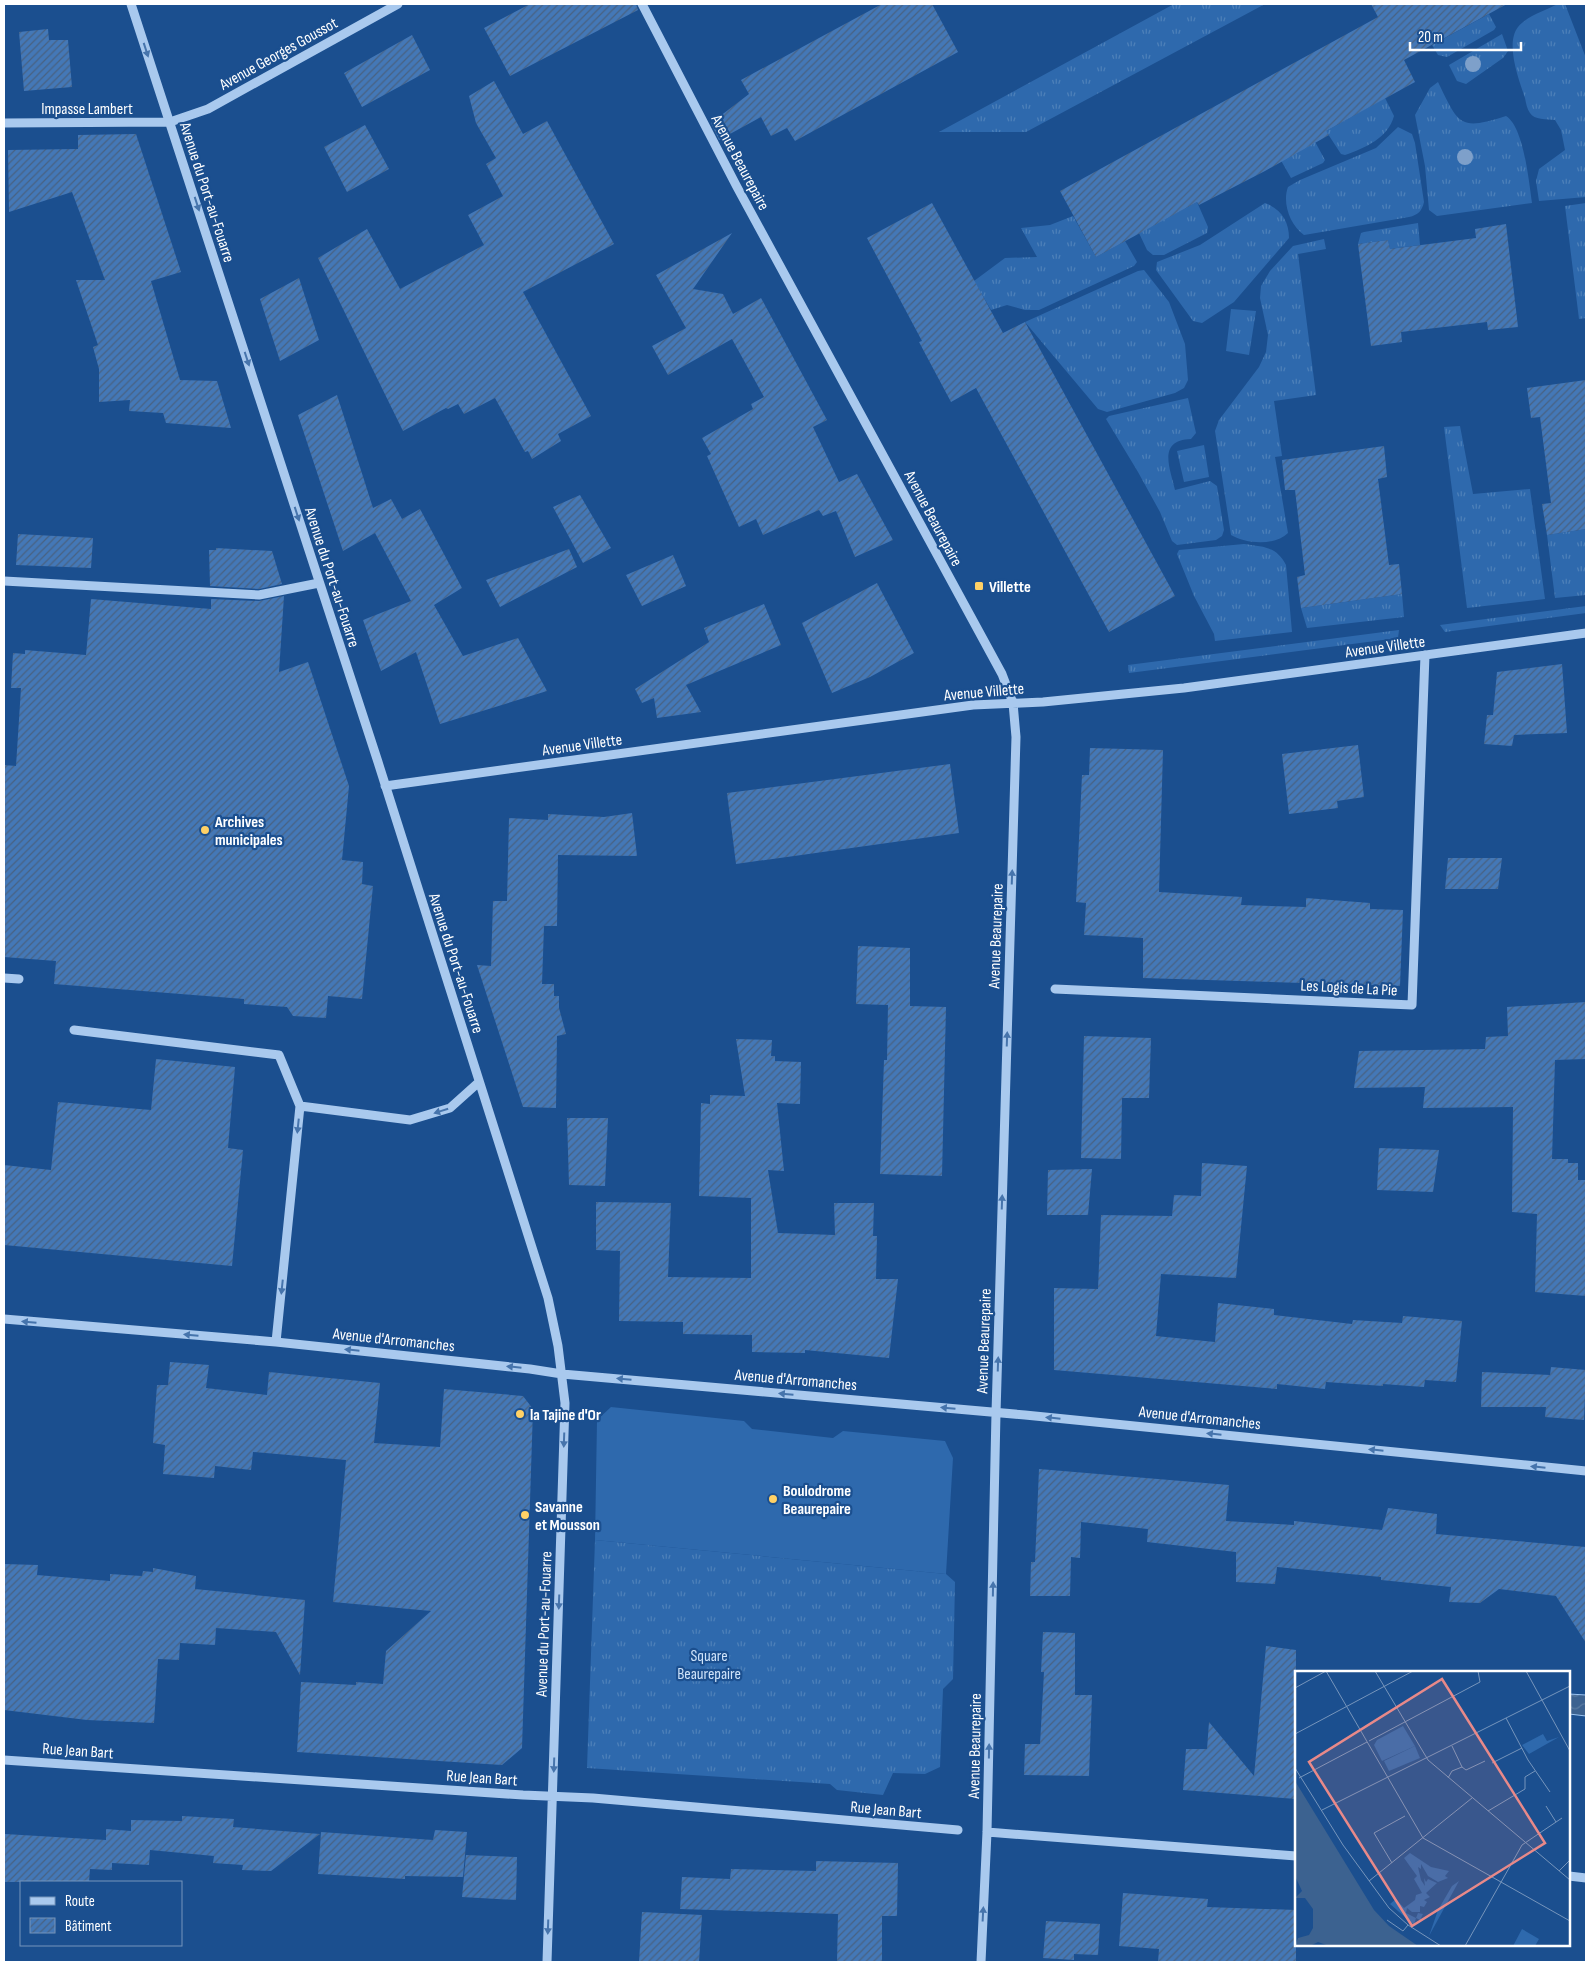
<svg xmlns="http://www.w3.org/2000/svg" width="1590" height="1966" font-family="'Sofia Sans Condensed',sans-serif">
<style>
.grass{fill:url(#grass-tufts)}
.garden{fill:#2e69ad}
.water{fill:url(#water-waves);stroke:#9cc4f0}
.building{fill:url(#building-hatch)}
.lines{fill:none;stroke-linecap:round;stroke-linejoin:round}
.minor{stroke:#a9c9ee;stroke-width:9}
.tree{fill:#7ea0ca}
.oneway{fill:#4674ac}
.poi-dot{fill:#ffd166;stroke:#1b4f8f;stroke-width:2}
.labels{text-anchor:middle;stroke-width:4.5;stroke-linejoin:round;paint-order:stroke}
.street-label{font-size:16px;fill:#fff;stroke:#1b4f8f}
.poi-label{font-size:16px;font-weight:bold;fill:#fff;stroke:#1b4f8f;text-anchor:start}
.park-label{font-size:16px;fill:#cfe3fa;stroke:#1b4f8f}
.inset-road{fill:none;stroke:#7695bc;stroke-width:1}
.view{fill:#e88989;fill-opacity:0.15;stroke:#e88989;stroke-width:2.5}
.inset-edge{fill:none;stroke:#fff;stroke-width:2.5}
</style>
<defs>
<pattern id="grass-tufts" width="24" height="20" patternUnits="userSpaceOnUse" patternTransform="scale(1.25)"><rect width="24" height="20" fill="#2e69ad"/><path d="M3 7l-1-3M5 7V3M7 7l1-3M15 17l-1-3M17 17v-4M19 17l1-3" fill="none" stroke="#4d80b9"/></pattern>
<pattern id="water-waves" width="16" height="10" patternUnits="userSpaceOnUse" patternTransform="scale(1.25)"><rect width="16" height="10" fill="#3c6290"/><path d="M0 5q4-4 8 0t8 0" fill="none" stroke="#597aa1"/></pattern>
<pattern id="building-hatch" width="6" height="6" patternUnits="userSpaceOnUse" patternTransform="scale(1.25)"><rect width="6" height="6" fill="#4478b7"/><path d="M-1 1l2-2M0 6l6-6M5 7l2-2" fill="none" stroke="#486282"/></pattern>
</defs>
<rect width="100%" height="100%" fill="#1b4f8f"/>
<path class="grass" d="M1174,4H1265L1026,132H939Z
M1558,4H1565L1586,58V197L1539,201L1536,181L1539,169L1565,150L1561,130L1555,120C1547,119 1534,120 1530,113C1527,109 1526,103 1525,98C1519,80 1505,44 1518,27C1527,16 1546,10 1558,4Z
M1489,14L1496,27L1494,30L1447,57L1438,55L1432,45Z
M1502,34L1508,51L1503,58L1466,84L1457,81L1449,65Z
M1438,82C1459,125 1459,131 1506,116C1524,127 1529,183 1532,203L1437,216L1429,210L1425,166L1415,115L1430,88Z
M1385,98L1394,116C1388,138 1365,148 1345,155L1341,154L1326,131Z
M1398,127L1412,134L1415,143L1424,202C1422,211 1418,215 1409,217L1310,234L1304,235C1290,225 1282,203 1288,187L1300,180L1376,148Z
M1313,138L1325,160L1323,163L1291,178L1279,157Z
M1197,202L1208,227L1207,233L1164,255H1153L1147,250L1139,233Z
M1265,203C1281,209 1289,221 1289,238L1234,302L1202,323L1193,321L1156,270L1157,262L1200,245Z
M1586,203V318L1579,319L1565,206Z
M1073,216L1096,257L1125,241L1137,262L1134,266L1039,310H1025L1007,305L991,310L974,281L1005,258L1037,257L1021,228L1050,225Z
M1418,223L1420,245L1390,249L1388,240L1358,244L1361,233L1364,232Z
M1324,239L1326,249L1298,254L1316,395L1274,401L1282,456L1275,457L1288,533C1275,546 1246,544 1231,535L1215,431L1219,420L1259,367L1266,352L1268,335L1260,298L1261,286L1270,271L1293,246Z
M1144,270L1169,302L1185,344L1188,380L1184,388L1175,393L1107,412L1098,409L1025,322L1138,271Z
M1231,309L1256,311L1249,355L1226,351Z
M1188,398L1196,433L1191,439C1157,440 1170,468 1175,490L1210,481L1217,486L1224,530L1222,536L1216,540L1177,545L1172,541L1160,512L1138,472L1106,419L1109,416Z
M1460,426L1473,494L1530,489L1545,599L1467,608L1444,427Z
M1204,445L1209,477L1184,482L1177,451Z
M1586,529V595L1555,598L1547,535Z
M1244,544C1264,547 1276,546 1286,565L1292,632L1215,641L1214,634L1194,596L1177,554L1179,550Z
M1402,594L1404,617L1307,628L1301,608Z
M1586,606V613L1445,632L1440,625Z
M1399,630L1398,638L1129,673L1128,665Z
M595,1540L946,1574L955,1582L953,1679L943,1689L940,1767L925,1774L893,1773L883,1795L837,1790L830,1784L587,1768Z"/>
<path class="garden" d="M611,1407L744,1421L752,1429L833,1438L843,1431L945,1441L953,1458L946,1574L595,1540L597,1420Z"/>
<path class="water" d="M1569,1694L1586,1695V1716L1569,1714Z"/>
<path class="building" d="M530,4H636L638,10L510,76L484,28Z
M882,4H932L958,52L795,141L787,128L771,136L761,117L719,140L711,123L749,94L741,80Z
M1371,4H1507L1404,60L1415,82L1326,131L1329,135L1265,171L1199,205L1197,202L1096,257L1060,191L1378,17Z
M48,29L49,40H68L72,87L24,91L19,32Z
M412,35L430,70L362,107L344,73Z
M494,81L523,134L547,121L614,244L523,292L591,416L558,434L561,441L532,459L528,451L525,452L495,398L464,414L458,404L448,409L446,408L403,431L318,258L367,229L400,289L484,245L468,215L503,196L486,164L496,158L476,123L469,96Z
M365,125L389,169L347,192L324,147Z
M136,134L181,272L151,281L180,380L217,381L231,428L166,423L163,413L129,411L130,400L99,402V369L93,347L98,345L76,280H105L72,192L9,212L8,150L78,149V135Z
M932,203L1003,333L1025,322L1175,596L1109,632L976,388L951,402L919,342L922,341L867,238Z
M1506,224L1518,327L1488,330L1487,322L1401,332L1402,342L1371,346L1358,244L1388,240L1390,249L1476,238L1475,229Z
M732,233L693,289L723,294L733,314L761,298L827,420L813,427L839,482L857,474L893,540L855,557L836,511L823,516L819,510L763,535L756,519L739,527L707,456L711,454L702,438L753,409L751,404L764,397L732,339L668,375L652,346L686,328L656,275Z
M299,278L319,340L280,361L260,299Z
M1586,380V529L1547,535L1542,504L1551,503L1540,417L1531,418L1527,388Z
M337,395L373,508L391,499L402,519L420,509L462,588L434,605L463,656L518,638L547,691L440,724L416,652L381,671L363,620L411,601L375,533L343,551L298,415Z
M1384,446L1387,477L1378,479L1389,565L1399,564L1402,594L1301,608L1297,577L1305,575L1295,490H1285L1282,460Z
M580,495L611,548L583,563L553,507Z
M18,534L93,538L91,568L16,565Z
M216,548L272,551L282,584L259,589L210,586L209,550H216Z
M569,549L577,567L500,607L486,580Z
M673,555L686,586L642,606L626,575Z
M877,583L914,653L870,677L832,693L802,623Z
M284,596L279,672L308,662L349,786L342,860L363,862L362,884L373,886L362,999L328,996L326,1018L293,1016L287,1007L244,1004V999L54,984L56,961L4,957V765L16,766L21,688H11L13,653L25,654V650L86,655L91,599L211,609V599L259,601Z
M764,604L781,645L686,685L701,712L657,718L654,698L642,703L635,689L709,642L704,628Z
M1562,664L1567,733L1514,735L1512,746L1484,744L1487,715H1493L1497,672Z
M1358,745L1364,797L1337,801L1338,808L1289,814L1282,754Z
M1090,748L1163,750L1159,892L1242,897L1241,905L1306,907V898L1370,903V909L1403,910L1400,986L1143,978V938L1084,935L1086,903L1076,902L1082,775H1089Z
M950,764L959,833L736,864L727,793Z
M632,813L637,856L558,855L557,926H544L542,984H554V996H559V1008L566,1034L557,1036L556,1108L523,1107L477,965L491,966L493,901H507L509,818L548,820V814L604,817Z
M1448,858H1502L1498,889H1445Z
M858,946L910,948V1006L946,1007L942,1176L880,1174L884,1060H887L888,1005L856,1004Z
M1586,1002V1059L1555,1060L1552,1159H1568V1163H1578V1180H1586V1296L1535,1292L1537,1214L1512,1212L1513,1107L1423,1108L1425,1087L1354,1088L1359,1051L1485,1049L1486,1037L1508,1036L1507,1007Z
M1084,1036L1151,1038L1149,1098H1122L1121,1159L1081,1158Z
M736,1039L772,1040L771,1056H775V1061L801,1062L800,1104L777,1103L784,1171L768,1170L778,1233L835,1235L834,1203H874L873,1236H877L876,1279H898L889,1358L805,1350V1353L752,1352V1335L683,1334V1322L619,1321L620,1251L596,1250V1202L671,1203L668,1277L751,1278V1198L699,1196L701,1103L710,1104V1095L745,1096Z
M156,1059L235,1067L228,1148L243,1150L232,1266L4,1245V1165L51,1170L58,1102L151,1110Z
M567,1118H608L605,1186L569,1185Z
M1379,1148L1439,1150L1433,1192L1377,1190Z
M1202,1163L1247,1166L1236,1278L1161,1274L1156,1336L1215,1342L1218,1303L1274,1309V1315L1352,1324L1353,1320L1402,1323L1403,1316L1462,1321L1456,1382L1425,1380L1424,1387L1383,1384V1386L1326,1382L1325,1389L1277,1384V1389L1054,1370V1288L1098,1289L1101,1215L1172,1216L1174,1195L1201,1196Z
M1092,1169L1088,1215H1047L1048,1170Z
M170,1362L209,1365L206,1388L267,1395L269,1372L380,1383L374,1443L440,1447L444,1389L523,1396L533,1409L522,1748L502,1765L297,1752L301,1682L356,1685V1682L383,1684L386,1651L431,1611L333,1602L346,1460L253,1452L251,1470L215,1466L214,1478L163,1474L165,1445L153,1443L155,1413L157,1385H168Z
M1551,1367L1586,1370L1584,1420L1545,1417L1546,1407H1481L1482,1372L1550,1375Z
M1039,1469L1229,1485L1226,1521L1294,1525V1521L1382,1530L1388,1508L1437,1514L1436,1534L1586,1547V1643L1556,1596L1499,1589L1480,1603L1449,1602L1451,1587L1381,1580V1577L1277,1567L1275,1584L1236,1582V1552L1147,1542L1148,1529L1081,1522L1080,1558L1071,1557L1070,1596H1030L1031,1562H1035Z
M4,1564L38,1565L37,1575L110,1581V1574L142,1576L143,1571L153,1572V1568L196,1576L195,1589L305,1600L300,1675L276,1632L216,1628L215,1645L180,1643L179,1660L158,1659L154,1723L87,1720L4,1710Z
M1043,1632L1075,1633V1695H1092L1089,1776L1024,1775L1025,1744H1040L1044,1672H1041Z
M1266,1646L1296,1650V1799L1183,1790L1186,1749H1207L1209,1722L1254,1776Z
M182,1816L234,1819L233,1827L320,1834L271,1871L242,1870L243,1865L213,1863L214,1856L150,1850L149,1865L112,1863V1870L90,1869L89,1882H4L5,1834L106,1840V1829L131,1831V1820L182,1821Z
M435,1830L467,1832L463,1877L405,1876V1879L318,1874L321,1832L433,1840Z
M466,1855L517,1857L516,1900L462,1897Z
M816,1861L898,1863L897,1916H882V1962H837L838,1914L680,1909L682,1877L730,1879L731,1869L816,1871Z
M1123,1893L1208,1899L1207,1907L1296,1910V1962H1158L1159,1949L1119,1946Z
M642,1912L702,1915L699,1962H639Z
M1046,1921L1100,1924L1098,1955L1074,1954V1960L1043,1958Z"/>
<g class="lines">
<path class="minor" d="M131,4L378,762L548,1298L558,1346L565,1403L547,1962
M642,4L737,187L1002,674L1013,703L1016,737L996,1413L987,1832L981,1962
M4,123L170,122L208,109L398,4
M4,581L259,595L319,583
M385,786L973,705L1043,702L1184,688L1586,633
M4,978L19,979
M1055,989L1412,1005L1425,655
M74,1030L279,1055L300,1106
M4,1319L276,1342L530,1369L562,1374L1025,1415L1586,1471
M276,1342L300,1106L410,1120L450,1108L479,1082
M4,1760L523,1795L593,1798L958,1830
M987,1832L1296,1856
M1569,1876L1586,1878"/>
</g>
<g class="tree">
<circle cx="1473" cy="64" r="8"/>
<circle cx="1465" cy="157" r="8"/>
</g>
<defs><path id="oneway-solid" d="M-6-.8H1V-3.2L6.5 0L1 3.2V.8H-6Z" transform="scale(1.25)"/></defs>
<g class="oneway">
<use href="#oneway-solid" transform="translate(146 50) rotate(72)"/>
<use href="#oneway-solid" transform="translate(197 204) rotate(72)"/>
<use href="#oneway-solid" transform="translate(247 359) rotate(72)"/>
<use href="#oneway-solid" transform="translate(297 514) rotate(72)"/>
<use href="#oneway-solid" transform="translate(1012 877) rotate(-88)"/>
<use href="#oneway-solid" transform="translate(1007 1039) rotate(-88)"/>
<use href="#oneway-solid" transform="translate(441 1111) rotate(163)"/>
<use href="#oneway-solid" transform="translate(298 1126) rotate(96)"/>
<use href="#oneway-solid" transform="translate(1002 1202) rotate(-88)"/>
<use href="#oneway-solid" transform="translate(282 1287) rotate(96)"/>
<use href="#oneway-solid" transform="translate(29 1322) rotate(-175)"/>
<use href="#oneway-solid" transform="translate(191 1335) rotate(-175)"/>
<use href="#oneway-solid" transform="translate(352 1350) rotate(-174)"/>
<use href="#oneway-solid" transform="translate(998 1364) rotate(-88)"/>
<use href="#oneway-solid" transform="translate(514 1367) rotate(-174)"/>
<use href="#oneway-solid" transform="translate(624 1379) rotate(-175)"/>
<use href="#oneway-solid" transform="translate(786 1394) rotate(-175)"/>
<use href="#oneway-solid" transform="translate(948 1408) rotate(-175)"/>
<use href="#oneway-solid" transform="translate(1053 1418) rotate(-174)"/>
<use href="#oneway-solid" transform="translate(1214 1434) rotate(-174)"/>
<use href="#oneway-solid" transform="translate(564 1440) rotate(92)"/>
<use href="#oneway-solid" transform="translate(1376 1450) rotate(-174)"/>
<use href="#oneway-solid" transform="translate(1538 1467) rotate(-174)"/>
<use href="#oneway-solid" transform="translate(993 1589) rotate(-89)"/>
<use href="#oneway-solid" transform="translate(559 1602) rotate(92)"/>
<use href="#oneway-solid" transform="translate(989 1751) rotate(-89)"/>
<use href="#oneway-solid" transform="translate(554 1765) rotate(92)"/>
<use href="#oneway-solid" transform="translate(983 1914) rotate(-87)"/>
<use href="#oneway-solid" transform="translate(548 1927) rotate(92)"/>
</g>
<g class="poi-dot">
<rect x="974" y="581" width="10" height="10" rx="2.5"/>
<circle cx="205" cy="830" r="5"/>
<circle cx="520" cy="1414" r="5"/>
<circle cx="773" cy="1499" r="5"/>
<circle cx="525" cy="1515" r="5"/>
</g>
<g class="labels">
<g class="street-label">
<text transform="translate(278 53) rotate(-29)" y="6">Avenue Georges Goussot</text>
<text x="87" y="114">Impasse Lambert</text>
<text transform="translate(741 162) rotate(62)" y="6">Avenue Beaurepaire</text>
<text transform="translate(208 192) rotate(72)" y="6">Avenue du Port-au-Fouarre</text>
<text transform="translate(934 518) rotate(62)" y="6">Avenue Beaurepaire</text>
<text transform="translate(333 577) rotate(72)" y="6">Avenue du Port-au-Fouarre</text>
<text transform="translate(1385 646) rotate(-8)" y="6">Avenue Villette</text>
<text transform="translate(984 691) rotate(-5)" y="6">Avenue Villette</text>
<text transform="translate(582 744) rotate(-8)" y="6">Avenue Villette</text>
<text transform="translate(995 936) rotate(-88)" y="6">Avenue Beaurepaire</text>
<text transform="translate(457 963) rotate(72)" y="6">Avenue du Port-au-Fouarre</text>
<text transform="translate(1349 987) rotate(3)" y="6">Les Logis de La Pie</text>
<text transform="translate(394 1339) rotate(6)" y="6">Avenue d'Arromanches</text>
<text transform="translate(983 1341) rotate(-88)" y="6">Avenue Beaurepaire</text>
<text transform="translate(796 1379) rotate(5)" y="6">Avenue d'Arromanches</text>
<text transform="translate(1200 1417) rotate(6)" y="6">Avenue d'Arromanches</text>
<text transform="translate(543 1624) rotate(-88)" y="6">Avenue du Port-au-Fouarre</text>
<text transform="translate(974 1746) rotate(-89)" y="6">Avenue Beaurepaire</text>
<text transform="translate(78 1750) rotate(4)" y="6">Rue Jean Bart</text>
<text transform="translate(482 1777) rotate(4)" y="6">Rue Jean Bart</text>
<text transform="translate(886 1809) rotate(5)" y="6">Rue Jean Bart</text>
</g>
<g class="poi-label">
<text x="989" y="592">Villette</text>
<text x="215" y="827">Archives<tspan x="215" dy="18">municipales</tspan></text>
<text x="530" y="1420">la Tajine d'Or</text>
<text x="783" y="1496">Boulodrome<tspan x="783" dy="18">Beaurepaire</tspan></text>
<text x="535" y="1512">Savanne<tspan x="535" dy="18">et Mousson</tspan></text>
</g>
<g class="park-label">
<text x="709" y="1661">Square<tspan x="709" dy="18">Beaurepaire</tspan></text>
</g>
</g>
<g transform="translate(1295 1671)">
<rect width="275" height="275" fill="#1b4f8f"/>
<path d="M108,55L120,75L87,90L79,74L82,69ZM248,63L252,70L264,66L234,83L227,74ZM115,182L136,196L154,200L150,205L153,207L143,211L133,205L126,193V198L123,196L126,209L130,215L129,207L131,211L133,208L142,212L131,222L135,226L129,229L132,231L129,236L125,235V241H117L112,237L111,242L121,247L123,242L128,243L125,249L121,247L119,254L95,233L101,228L109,237L120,229L121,224L127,222L119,208L122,205L109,187ZM164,210L134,265L143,239L157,215Z" fill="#2e69ad"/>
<path d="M120,75L125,87L94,100L89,90ZM227,258L244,268L240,275H218Z" fill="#2e69ad"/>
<path d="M0,110L79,239L94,255L123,275H34L23,271L15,275H0L3,267L14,264L18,257V238L10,227H0L7,220L0,205Z" fill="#3c6290"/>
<path class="inset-road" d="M80,0L133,89L275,209M231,0L275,80M0,17L31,0L128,167L275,250M211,47L233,89L255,121M0,63L118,0M74,70L185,11L183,0M197,92L227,77M167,96L171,99L190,90M0,97L48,174L94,237L113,254L146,275M4,107L72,71M153,107L157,100L167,96L157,75M251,135L261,151M27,139L275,15M193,140L230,118V106L240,100M97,192L79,162L110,145M264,200L275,189M74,210L177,127M92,249L108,260L113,254M170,275L227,174L267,147"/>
<path class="view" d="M147,8L250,172L117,255L14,91Z"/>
<rect width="275" height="275" class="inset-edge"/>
</g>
<rect width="1590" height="1966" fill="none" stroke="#ffffff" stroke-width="10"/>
<rect x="20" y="1881" width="162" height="65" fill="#1b4f8f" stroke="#7695bc"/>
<rect x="30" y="1897" width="25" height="8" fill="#a9c9ee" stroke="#7695bc"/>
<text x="65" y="1906" font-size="15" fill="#ffffff">Route</text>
<rect x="30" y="1918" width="25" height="15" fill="url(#building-hatch)" stroke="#7695bc"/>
<text x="65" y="1931" font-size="15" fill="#ffffff">Bâtiment</text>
<path d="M1410 42v8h111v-8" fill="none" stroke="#ffffff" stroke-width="2.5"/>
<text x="1418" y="42" font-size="15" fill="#ffffff" stroke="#1b4f8f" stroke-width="4" paint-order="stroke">20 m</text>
</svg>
